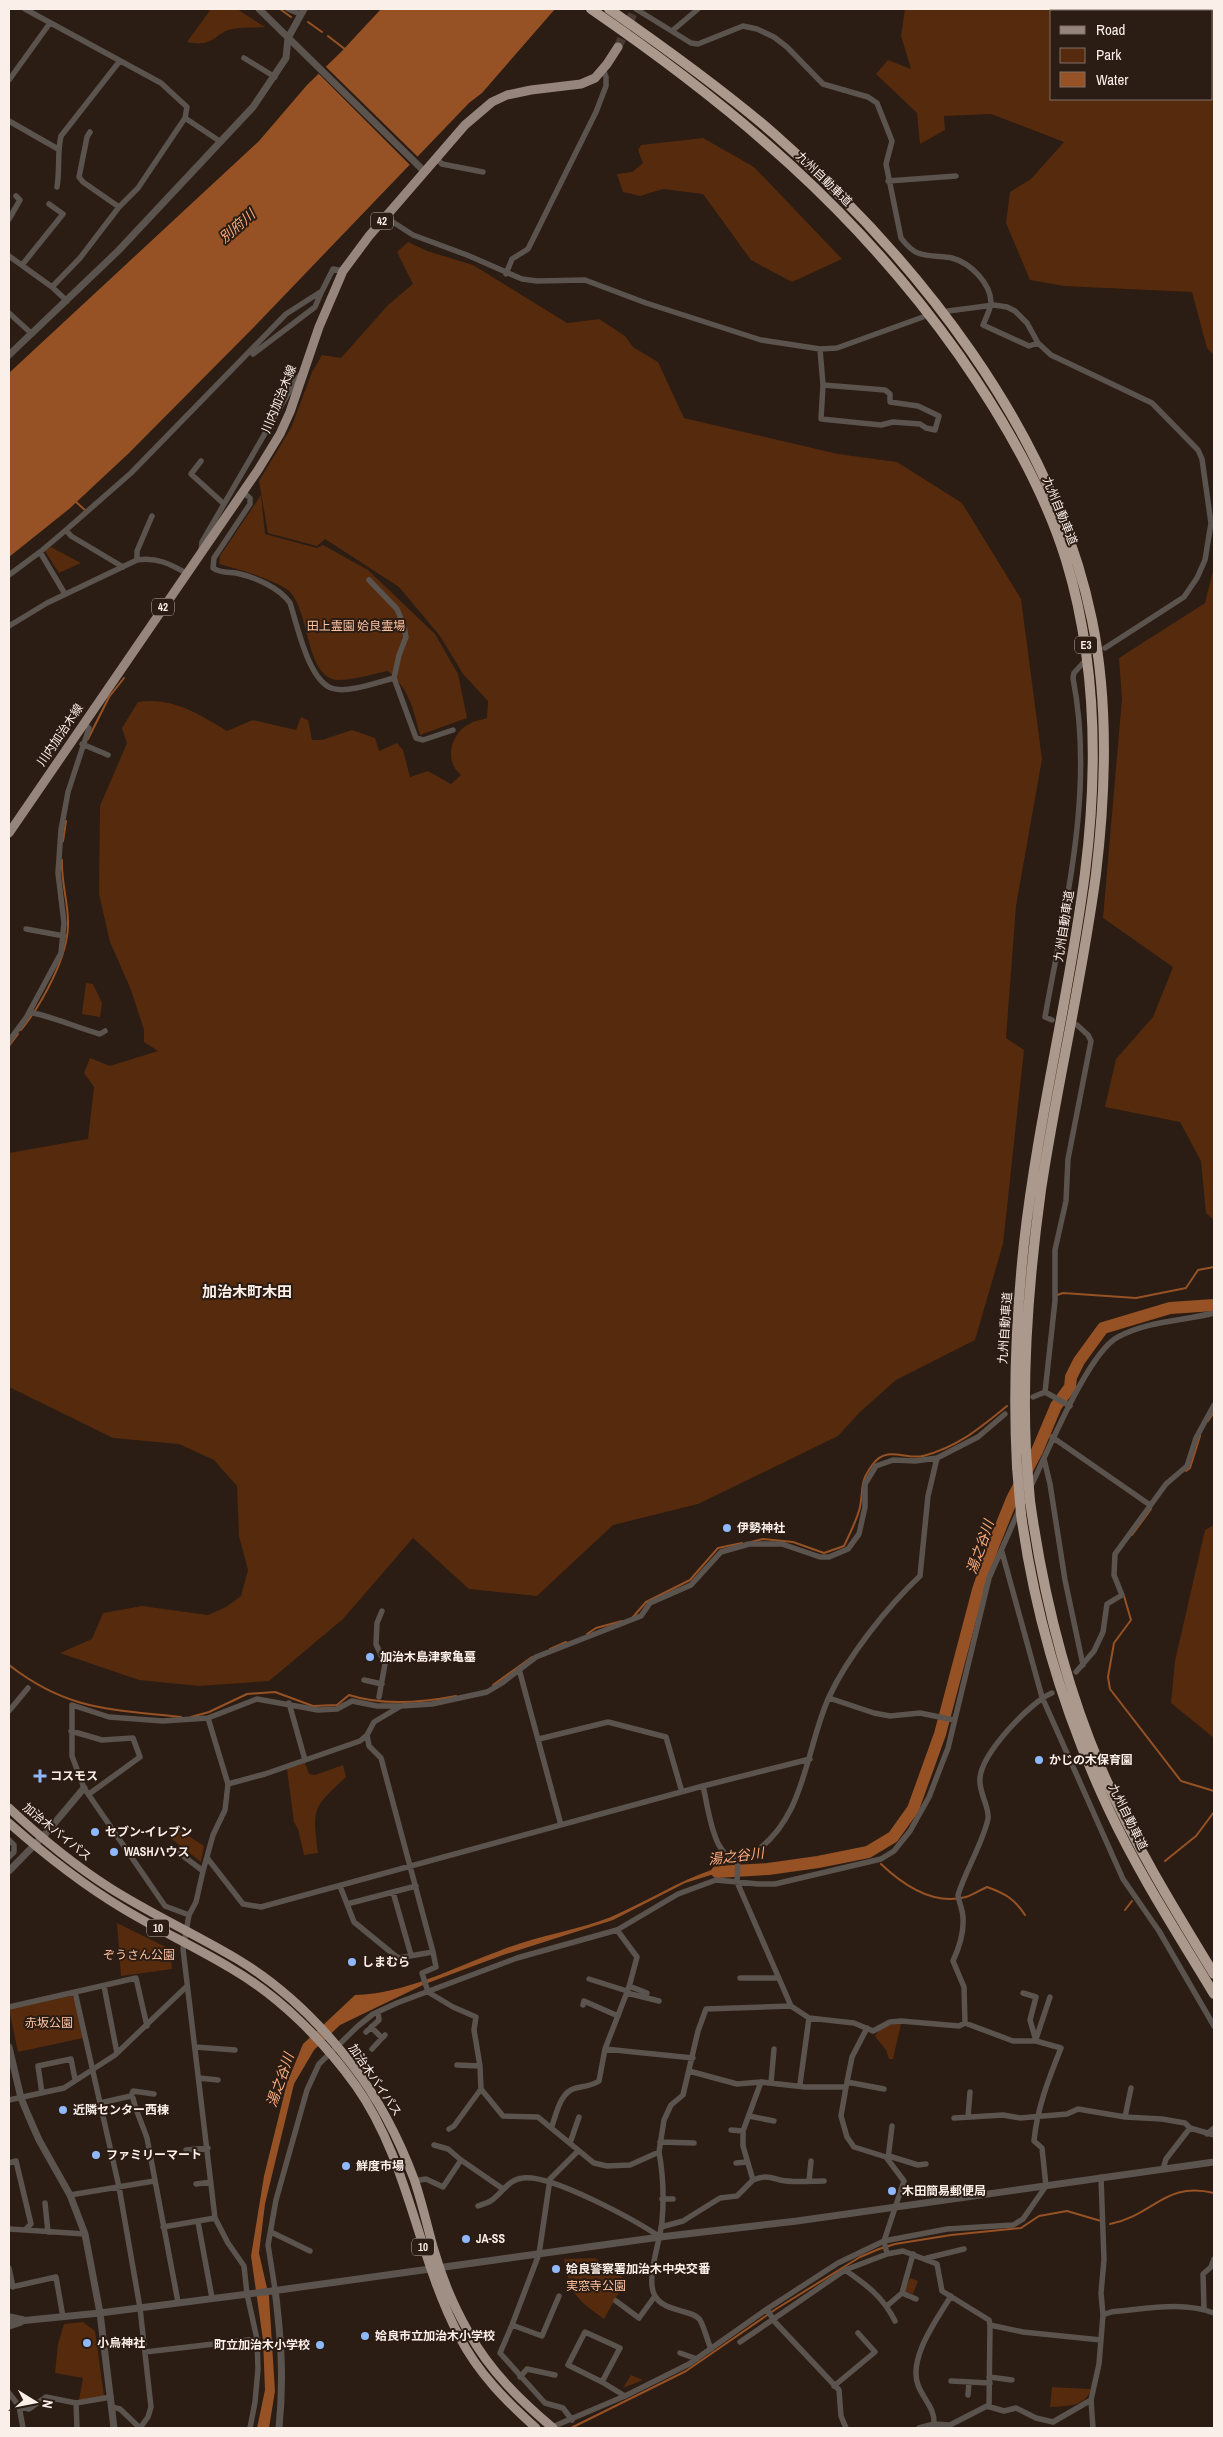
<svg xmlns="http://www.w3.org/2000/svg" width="1223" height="2437" font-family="'Archivo Narrow','Noto Sans JP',sans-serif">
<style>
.green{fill:#562a0c;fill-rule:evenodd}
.water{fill:#965225}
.pier{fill:#2b1c14}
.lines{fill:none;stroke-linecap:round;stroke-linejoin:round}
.stream{stroke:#965225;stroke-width:2}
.river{stroke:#965225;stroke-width:12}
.primary-tunnel{stroke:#4a3c34;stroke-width:9;stroke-dasharray:9 4.5;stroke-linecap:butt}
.minor{stroke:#5b534e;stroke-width:5.5}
.tertiary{stroke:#5b534e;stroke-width:7}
.primary{stroke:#95857c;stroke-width:9}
.trunk{stroke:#a08f84;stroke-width:9}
.motorway{stroke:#ac998d;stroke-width:10}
.motorway-bridge{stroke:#ac998d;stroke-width:10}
.poi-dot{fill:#90b8fd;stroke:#2b1c14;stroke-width:2}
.labels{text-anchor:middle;stroke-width:4;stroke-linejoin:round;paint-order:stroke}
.shield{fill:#2b1c14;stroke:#bcb0a9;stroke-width:1}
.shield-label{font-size:11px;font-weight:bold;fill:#faefe9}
.street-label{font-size:12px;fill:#faefe9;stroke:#2b1c14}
.park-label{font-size:12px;fill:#fec2a0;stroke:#2b1c14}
.poi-label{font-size:12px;font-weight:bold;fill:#faefe9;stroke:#2b1c14;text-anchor:start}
.water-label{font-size:14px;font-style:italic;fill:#f9ab7d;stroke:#2b1c14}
.quarter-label{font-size:15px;font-weight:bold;fill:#faefe9;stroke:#2b1c14}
</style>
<rect width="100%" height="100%" fill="#2b1c14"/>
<path class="green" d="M211,9H237L265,27C254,28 242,27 232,29C214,33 215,48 187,42Z
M905,9H1214V355L1207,348L1192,292L1064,286L1030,280L1006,223L1010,192L1031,179L1064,142L991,114L944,116L945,130L920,144L917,113L876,74L888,60L911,69L901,36ZM1052,11H1212V99H1052Z
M703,138L754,167L842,259L792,282L751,260L703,194L663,189L640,196L623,192L617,174L632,172L643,163L638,150L641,145Z
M408,242L427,251L473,265L567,323L599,319L625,336L633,347L658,362L684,418L838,454L897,462L962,503L1021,599L1042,759L1016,906L1006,1038L1024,1050L1003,1244L975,1340L896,1380L860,1412L838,1436L698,1504L613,1525L537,1596L469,1589L413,1538L343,1619L269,1681L199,1686L139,1680L60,1653L92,1639L103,1613L142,1606L208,1615L226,1607L241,1596L248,1570L239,1536L237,1486L214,1460L179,1444L113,1438L9,1387V1153L88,1139L94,1087L84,1073L90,1058L110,1066L158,1051L144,1042V1030L131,990L110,942L99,894L100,806L127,743L122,728L138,702C173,697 198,714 227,731L253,720L296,730L301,717L308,720L312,740H322L352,730L375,738L379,751L397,743L403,750L410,777L428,771L451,784L461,775C443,760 451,732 471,723C476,720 482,720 487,718L488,701L463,674L440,636L399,587L325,539L317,546L268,533L259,481L291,428L312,372L322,355L341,358L388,305L413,284L397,252Z
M261,495L265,534L317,548L323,545L368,570L435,634L458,674L467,718L420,735C413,708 409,689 388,671C372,674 354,680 338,680C305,679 310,608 288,590C273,579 238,569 219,564L220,556Z
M51,547L81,563L59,573L45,551Z
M1214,567V1220L1206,1213L1201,1161L1180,1122L1105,1107L1116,1059L1153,1017L1173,967L1103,918L1122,699L1119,658L1205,603Z
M86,983L93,984L102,1003L100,1017L82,1014Z
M1214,1525V1738L1171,1703L1175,1661L1205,1530Z
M305,1763L309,1774L315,1775L343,1765L346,1777C313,1808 312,1807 318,1853L304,1855L298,1829L294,1822L287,1769Z
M177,1828L204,1846L201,1862L169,1837Z
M117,1923L170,1949L172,1969L121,1976Z
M71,1996L74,1998L83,2038L18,2052L9,2009Z
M901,2024L893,2059H889L886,2050L875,2036C879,2027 892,2023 901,2024Z
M595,2258L626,2280L604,2319C575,2298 571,2295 564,2259Z
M910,2278L918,2281L913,2294L904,2291Z
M83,2322L95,2331L104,2396L79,2400L83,2378L55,2373L58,2344L64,2324Z
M631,2375L643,2380L623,2388Z
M1052,2387L1089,2389L1091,2390C1084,2407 1067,2406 1050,2407Z"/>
<path class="water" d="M381,9H555L482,93L469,103L253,328L129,453L69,509L9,557V373L259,141L307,85L341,52Z
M714,1869H733V1873L714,1874L685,1883L613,1920L503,1955L425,1984L340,2025L314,2050L294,2084L265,2204L259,2253L269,2297L275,2391L269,2428H257L265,2390L263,2340L251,2256L264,2176L287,2083L303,2044L355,1995C405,1994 452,1968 499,1951C535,1936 575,1931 611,1917C646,1902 678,1881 714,1869Z"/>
<path class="pier" d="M324,65L420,159L412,167L317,72Z"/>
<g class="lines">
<path class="stream" d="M280,9L291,17
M308,22L322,32
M328,36L346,50
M75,501L86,511
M88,739L109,697L124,678
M63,841L66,821
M21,1030C41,1005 69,956 68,922C68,901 61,882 62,860
M9,1046L18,1034
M1057,1295L1063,1293L1136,1298L1186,1288L1198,1270L1214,1267
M1208,1421L1214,1412
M1186,1471L1190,1468L1200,1436
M1132,1535L1151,1509
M751,1542L763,1539L793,1542L824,1553L844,1546C850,1533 857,1520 860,1507C864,1486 859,1483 873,1464C887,1445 906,1460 923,1456C958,1447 980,1428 1007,1406
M1124,1596L1131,1620L1114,1643L1108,1677L1110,1689L1181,1781L1214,1791
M633,1617L646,1602L690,1580L718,1548L742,1543
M587,1634L596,1628L622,1621
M550,1649L566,1642
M9,1665C68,1711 111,1709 181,1717
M493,1685L532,1657
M191,1717L209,1712L247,1694L275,1692L313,1706L337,1705L349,1695C383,1706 420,1703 456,1696
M868,1852L871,1856
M1165,1861L1196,1836L1214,1812
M881,1864C903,1885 933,1906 966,1897C973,1895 980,1890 987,1887C1004,1893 1015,1899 1025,1915
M1125,1910L1132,1901
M1110,2224C1154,2215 1165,2181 1214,2193
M571,2428L686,2371L776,2309L860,2257L879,2249L895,2244L951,2235L1021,2228L1039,2216L1067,2211L1101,2221"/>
<path class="river" d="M717,1872L768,1869L818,1862L868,1852L893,1837L913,1809L940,1734L978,1590L993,1546L1012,1499L1037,1451L1056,1406L1070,1387L1071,1377L1079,1361L1103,1328L1170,1308L1214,1305"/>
<path class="primary-tunnel" d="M618,47L635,9"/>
<path class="minor" d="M288,9L300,14
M636,9L691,43L698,44L743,26L757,29L774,37L787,47L823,84L868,97L877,103L892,141L886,164L901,238C905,243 910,250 918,253C928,257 941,256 952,258C970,263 991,283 991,303C990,310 986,318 983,325L1029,346L1038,343
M672,31L698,9
M244,58L275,77
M9,80L50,23
M185,118L221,142
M9,121L58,149
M90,132L87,137L79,177L83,182L119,207
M436,158L442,164L483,172
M888,181L956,176
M57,187C60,170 57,153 61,136L119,62
M385,217L413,235L467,255L522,279L537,281L585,280L646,303L761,340L781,343L820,349L837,348L923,317
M9,219L20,200L16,196
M9,256L52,287L80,258L119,207L138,188L185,118L187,107L161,83L25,9
M22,265L63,214L49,204
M506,274L512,259L528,249L596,112L606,86V77L603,69
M52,287L67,301
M948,311L994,305L1007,307L1015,311L1027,323L1038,343L1051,355L1152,403L1198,450L1202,459L1211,523L1205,560L1197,578L1184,597L1105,648
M9,313L32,334
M820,349L823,385L821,419L881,425L893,422L920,424L926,428L935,430L939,416L918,406L890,402V394L885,390L823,385
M253,354L315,307L321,293
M201,461L191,474L224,504
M243,492L250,498V504L214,558L213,568C220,573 228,572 236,573C254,577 279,587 290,603C297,624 308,679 331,688C346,694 379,682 394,678L399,655L406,637L404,626L397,609L369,580
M66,530L131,473L286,314L322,291L333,269L343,271
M201,551L202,542L296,380L301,374
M40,552L66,530L71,536L123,567
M137,560V551L152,516
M9,575L40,552L65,594
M9,626L47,603L137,560C157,557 170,564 186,573
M394,678L416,738L423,740L453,730
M82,744L108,755
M26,929L64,936
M29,1012C54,1017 75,1027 100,1034L105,1031
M1052,1020L1045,1017C1065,905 1095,791 1073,678L1074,673L1083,663
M9,1041L26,1018L61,953L64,923L58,873L61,830L68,792L89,728L83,723
M1045,1392L1055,1301V1250L1066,1201L1068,1159L1091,1041L1088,1035L1077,1025
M1045,1392L1070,1406
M1033,1397L1045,1392
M1052,1437L1150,1505
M1044,1459L1050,1484L1065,1580L1083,1665
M1030,1488C1046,1456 1088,1352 1118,1337C1148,1321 1182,1321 1214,1313
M1002,1552L1042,1697L1123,1879L1159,1931L1214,2026
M519,1669L561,1825
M1076,1672L1094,1651L1103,1632L1107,1604L1122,1595L1114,1575L1115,1554L1166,1484L1187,1466L1196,1438L1214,1405
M364,1680L382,1684
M379,1697L385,1664L376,1644L377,1623L382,1611
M829,1698L874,1713L890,1716L920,1713L954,1720
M289,1703L305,1760
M9,1711L28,1688
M208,1718L257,1699L318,1710L337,1709L352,1701L377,1706H399
M71,1731L102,1740L133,1738L140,1757L89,1794
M367,1735L369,1746L381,1758L433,1952L436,1967L422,1973L428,1992L453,2007L476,2017L474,2030L480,2066L481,2089L503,2116L538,2117L594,2163L607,2166L630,2165L659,2152L664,2120L671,2105L683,2095L698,2031L706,2009L791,2006
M539,1739L608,1722L666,1737L682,1792
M228,1784L265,1774L360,1741L367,1735L374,1722L401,1706L432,1704L487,1692L502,1683L536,1657L641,1616L650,1603L691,1585L721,1552L749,1544H782L820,1557H829L848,1549L859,1534L865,1507V1484L876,1466L893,1460L915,1461L937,1458L978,1437L1005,1414
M703,1786C709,1809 714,1878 752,1854C806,1819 805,1750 829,1697C848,1656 887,1607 920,1576L928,1496L937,1458
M9,1840L14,1845V1852L9,1857
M178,1852L203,1871
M208,1859L243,1904L261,1907L703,1786L810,1759
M340,1886L354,1922L398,1958L433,1952
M393,1892L411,1955
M347,1904L416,1886
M189,1915L165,1906L84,1788L72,1756V1705L109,1717L163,1721L208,1718L228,1784L225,1810L213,1835L203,1871L196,1902L189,1915L183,1949L215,2218L228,2243L244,2266L247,2294L257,2339L258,2369L255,2402L250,2428
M740,1978H778
M589,1979L627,1991
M104,1986L117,2053
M629,1986L647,1993
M75,1992L136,1978L147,2026
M627,1993L659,2001
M1023,1993L1036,1997L1030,2020L1036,2041
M583,2005L584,2001L618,2016
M9,2007L75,1992L119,2187L140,2308L151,2407L148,2417L140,2428
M965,2023L964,1987L953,1961C959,1948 964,1933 963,1918C963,1910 959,1903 958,1895C966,1869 982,1845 988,1819C990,1807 978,1792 980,1778C982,1753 1030,1702 1052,1693
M371,2027L382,2038L385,2035
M366,2032L379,2020L378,2012
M1036,2039L1050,1997
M195,2047L235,2050
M372,2049L382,2038
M605,2049L693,2058
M457,2065L480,2066
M689,2071L737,2084L761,2082L805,2087H846L841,2116L847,2137L854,2147L886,2157L904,2181L884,2241L887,2254L903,2251L937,2264L942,2291L989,2320L990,2325L1023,2332L1101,2340
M199,2078L218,2080
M847,2082L884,2089
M771,2083L774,2049
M800,2084L809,2018
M846,2087L852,2057L867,2028
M42,2093L38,2066L71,2059L75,2079
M131,2096L133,2091L154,2094
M9,2100L64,2088L115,2055L187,1986
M100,2103L131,2096L133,2098C136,2112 142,2123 147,2138L178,2302
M749,2116L774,2121
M968,2117L970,2092
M1125,2117L1131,2088
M954,2118L1003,2115L1020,2118L1067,2114L1078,2109L1125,2117L1162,2119L1185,2123L1190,2128
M552,2126C557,2112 560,2092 576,2088C585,2086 591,2086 599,2081L605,2049L629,1987L637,1957L617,1930
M449,2129L454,2126L481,2089
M731,2130L743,2131
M1207,2134L1214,2128
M660,2142L694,2143
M570,2143L579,2117
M186,2150L208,2148
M659,2152C663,2174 664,2199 662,2221C661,2239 645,2280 655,2296C665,2313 693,2309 700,2320C705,2329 707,2340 711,2349
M889,2156L918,2165L926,2164
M888,2159L892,2126
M461,2160L503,2189
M9,2163L16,2161L31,2224L25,2230L85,2234
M736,2163L747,2162
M1163,2169L1166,2159L1190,2128L1214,2135
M753,2180C765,2175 769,2177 780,2180C793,2183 810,2181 824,2181
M414,2181L426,2179L443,2187L461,2160L448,2149L434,2145
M809,2181L811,2161
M196,2184L211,2182
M70,2195L154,2181
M662,2199H673
M45,2203L48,2232
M478,2206C483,2204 488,2203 492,2200C502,2193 509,2179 523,2178C551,2174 635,2220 660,2237
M198,2222L212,2298
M163,2227L215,2218
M661,2227L683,2221L720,2198L737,2196L753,2180L743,2146V2131L761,2082
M9,2229L25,2230
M271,2232L310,2251
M927,2258L964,2249
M9,2268L13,2287
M845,2270C867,2285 883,2297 895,2321
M9,2286H16L56,2277L63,2317
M275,2289L268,2245L276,2200L307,2090L319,2064L358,2026L373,2014L397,2003L517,1958L617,1930L678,1894L716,1880L758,1884H775L881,1859L894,1851L910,1831L929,1797L948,1748L989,1578L1019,1510
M902,2293L916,2299
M559,2296L542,2336L512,2325L539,2254L550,2179L578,2151
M616,2301L639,2318L655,2296
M888,2305L902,2293L913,2254
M1204,2308L1203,2274L1211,2267L1214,2259
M767,2309L774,2321L839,2390L841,2416L846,2428
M1103,2315L1111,2312C1146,2309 1182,2301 1214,2313
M9,2316L23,2319
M512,2325L500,2353L545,2403L563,2408L572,2420
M9,2327L21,2323
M740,2342L845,2270L887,2254
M145,2352L257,2339
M680,2353L697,2359
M520,2377L527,2369L555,2375
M989,2377L1012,2380
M951,2381L990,2383
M602,2382L568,2365L585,2332L620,2348L602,2382L625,2396
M834,2386L875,2352L858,2333
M9,2393L19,2406L23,2428
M968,2395L969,2382
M76,2403L77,2428
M19,2406L29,2409L46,2397L76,2403L111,2397
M112,2407L120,2409L140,2428
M989,2407L990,2325
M934,2424C935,2408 923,2399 918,2385C908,2358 937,2319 951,2296
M552,2427L625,2396L689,2364L767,2309L838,2263L884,2241L947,2229L1013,2225L1023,2219L1046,2186L1042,2148L1034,2141C1037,2108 1049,2078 1061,2048L1036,2041H1013L965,2023L959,2026L901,2021L890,2022L873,2031L854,2023L809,2018L791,2006L737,1882L738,1860
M919,2428L934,2424L950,2425L987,2406L1004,2411L1016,2408L1036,2418L1053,2422L1091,2400
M1093,2428L1091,2400L1099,2364L1103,2315L1101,2293L1104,2260L1101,2177"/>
<path class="tertiary" d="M259,9L425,172
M9,355L118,251L253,107L286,58L288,38L304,9
M9,1871L47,1832L84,1788
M9,2047L21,2098L28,2115L39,2140L70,2195L85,2234L100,2313L114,2428
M275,2289C281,2339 284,2378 279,2428
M9,2322L100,2313L272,2291L660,2237L797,2221L1214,2162"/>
<path class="primary" d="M9,833L258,470L280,434L290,412L319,327L343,271L369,236L465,125L492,102L507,95L531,90L581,84L595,78L607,64L618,47"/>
<path class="trunk" d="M9,1808C40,1837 74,1865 110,1888C151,1914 195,1934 237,1959C282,1986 321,2024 353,2066C379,2100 399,2139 414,2179C422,2202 427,2226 434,2250C442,2278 454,2307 469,2333C490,2371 520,2400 553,2428
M9,1823C44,1854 82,1884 122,1908C158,1930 196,1947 232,1969C280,1997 324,2041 356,2086C409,2161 417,2256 459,2336C478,2373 506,2401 536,2428"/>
<path class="motorway" d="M591,9C735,108 857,211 959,355C1003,418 1043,486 1066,560C1097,662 1098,769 1085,873C1069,997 1038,1119 1024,1243C1016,1318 1013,1392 1017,1467
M609,9C665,48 721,88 773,133C916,258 1053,430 1092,620C1109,703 1106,790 1096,874C1082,980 1057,1084 1041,1190C1029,1277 1022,1365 1026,1452
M1030,1501C1043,1593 1064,1682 1101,1768C1132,1840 1173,1907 1214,1974
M1021,1514C1035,1617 1065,1716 1109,1810C1139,1874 1178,1934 1214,1994"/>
<path class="motorway-bridge" d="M1026,1452L1030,1501
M1017,1467L1021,1514"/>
</g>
<g class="poi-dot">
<circle cx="727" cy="1528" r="5"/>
<circle cx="370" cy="1657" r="5"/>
<circle cx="1039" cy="1760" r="5"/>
<path d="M37.5 1768.5h5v5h5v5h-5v5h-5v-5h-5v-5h5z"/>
<circle cx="95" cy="1832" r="5"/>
<circle cx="114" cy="1852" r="5"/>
<circle cx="352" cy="1962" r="5"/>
<circle cx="63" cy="2110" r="5"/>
<circle cx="96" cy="2155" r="5"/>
<circle cx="346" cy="2166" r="5"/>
<circle cx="892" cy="2191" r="5"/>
<circle cx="466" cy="2239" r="5"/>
<circle cx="556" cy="2269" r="5"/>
<circle cx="365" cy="2336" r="5"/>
<circle cx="87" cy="2343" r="5"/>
<circle cx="320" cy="2345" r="5"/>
</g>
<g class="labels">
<g class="shield">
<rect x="371" y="212.5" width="22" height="17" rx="4"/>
<rect x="152" y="598.5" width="22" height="17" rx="4"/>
<rect x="1075" y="636.5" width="22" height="17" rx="4"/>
<rect x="147" y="1919.5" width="22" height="17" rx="4"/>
<rect x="412" y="2238.5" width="22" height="17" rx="4"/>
</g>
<g class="shield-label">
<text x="382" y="225">42</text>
<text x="163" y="611">42</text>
<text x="1086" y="649">E3</text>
<text x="158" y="1932">10</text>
<text x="423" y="2251">10</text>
</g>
<g class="street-label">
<text transform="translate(824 179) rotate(44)" y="4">九州自動車道</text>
<text transform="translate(279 399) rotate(-68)" y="4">川内加治木線</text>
<text transform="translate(1060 511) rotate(68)" y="4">九州自動車道</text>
<text transform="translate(60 735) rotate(-56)" y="4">川内加治木線</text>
<text transform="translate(1064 926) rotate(-81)" y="4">九州自動車道</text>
<text transform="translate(1005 1328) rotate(-86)" y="4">九州自動車道</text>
<text transform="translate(1128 1817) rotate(64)" y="4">九州自動車道</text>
<text transform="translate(57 1832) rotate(39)" y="4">加治木バイパス</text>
<text transform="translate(375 2080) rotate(56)" y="4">加治木バイパス</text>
</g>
<g class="park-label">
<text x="356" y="630">田上霊園 姶良霊場</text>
<text x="139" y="1959">ぞうさん公園</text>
<text x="49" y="2027">赤坂公園</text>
<text x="596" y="2290">実窓寺公園</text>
</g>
<g class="poi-label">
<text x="737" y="1532">伊勢神社</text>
<text x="380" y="1661">加治木島津家亀墓</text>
<text x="1049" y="1764">かじの木保育園</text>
<text x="50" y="1780">コスモス</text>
<text x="105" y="1836">セブン-イレブン</text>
<text x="124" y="1856">WASHハウス</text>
<text x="362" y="1966">しまむら</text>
<text x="73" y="2114">近隣センター西棟</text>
<text x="106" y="2159">ファミリーマート</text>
<text x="356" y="2170">鮮度市場</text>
<text x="902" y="2195">木田簡易郵便局</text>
<text x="476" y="2243">JA-SS</text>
<text x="566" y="2273">姶良警察署加治木中央交番</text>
<text x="375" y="2340">姶良市立加治木小学校</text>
<text x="97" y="2347">小烏神社</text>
<text x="310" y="2349" text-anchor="end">町立加治木小学校</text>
</g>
<g class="water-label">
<text transform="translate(237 226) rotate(-41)" y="5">別府川</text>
<text transform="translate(980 1547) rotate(-71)" y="5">湯之谷川</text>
<text transform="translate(736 1856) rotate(-7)" y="5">湯之谷川</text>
<text transform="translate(280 2080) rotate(-71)" y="5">湯之谷川</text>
</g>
<g class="quarter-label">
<text x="247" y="1297">加治木町木田</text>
</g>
</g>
<rect width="1223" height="2437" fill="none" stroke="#faefe9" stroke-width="20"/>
<rect x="1050" y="10" width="162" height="90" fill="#2b1c14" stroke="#7e7069"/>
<rect x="1060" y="26" width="25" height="8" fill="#95857c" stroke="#7e7069"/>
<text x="1096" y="35" font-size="15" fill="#faefe9">Road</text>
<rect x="1060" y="48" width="25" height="15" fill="#562a0c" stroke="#7e7069"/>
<text x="1096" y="60" font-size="15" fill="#faefe9">Park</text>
<rect x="1060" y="72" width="25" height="15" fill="#965225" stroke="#7e7069"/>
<text x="1096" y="85" font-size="15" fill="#faefe9">Water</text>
<g transform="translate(35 2402) rotate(100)" stroke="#2b1c14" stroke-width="4" paint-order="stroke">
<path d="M0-4L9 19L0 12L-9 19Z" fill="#faefe9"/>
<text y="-8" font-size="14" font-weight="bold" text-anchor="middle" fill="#faefe9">N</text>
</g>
</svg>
